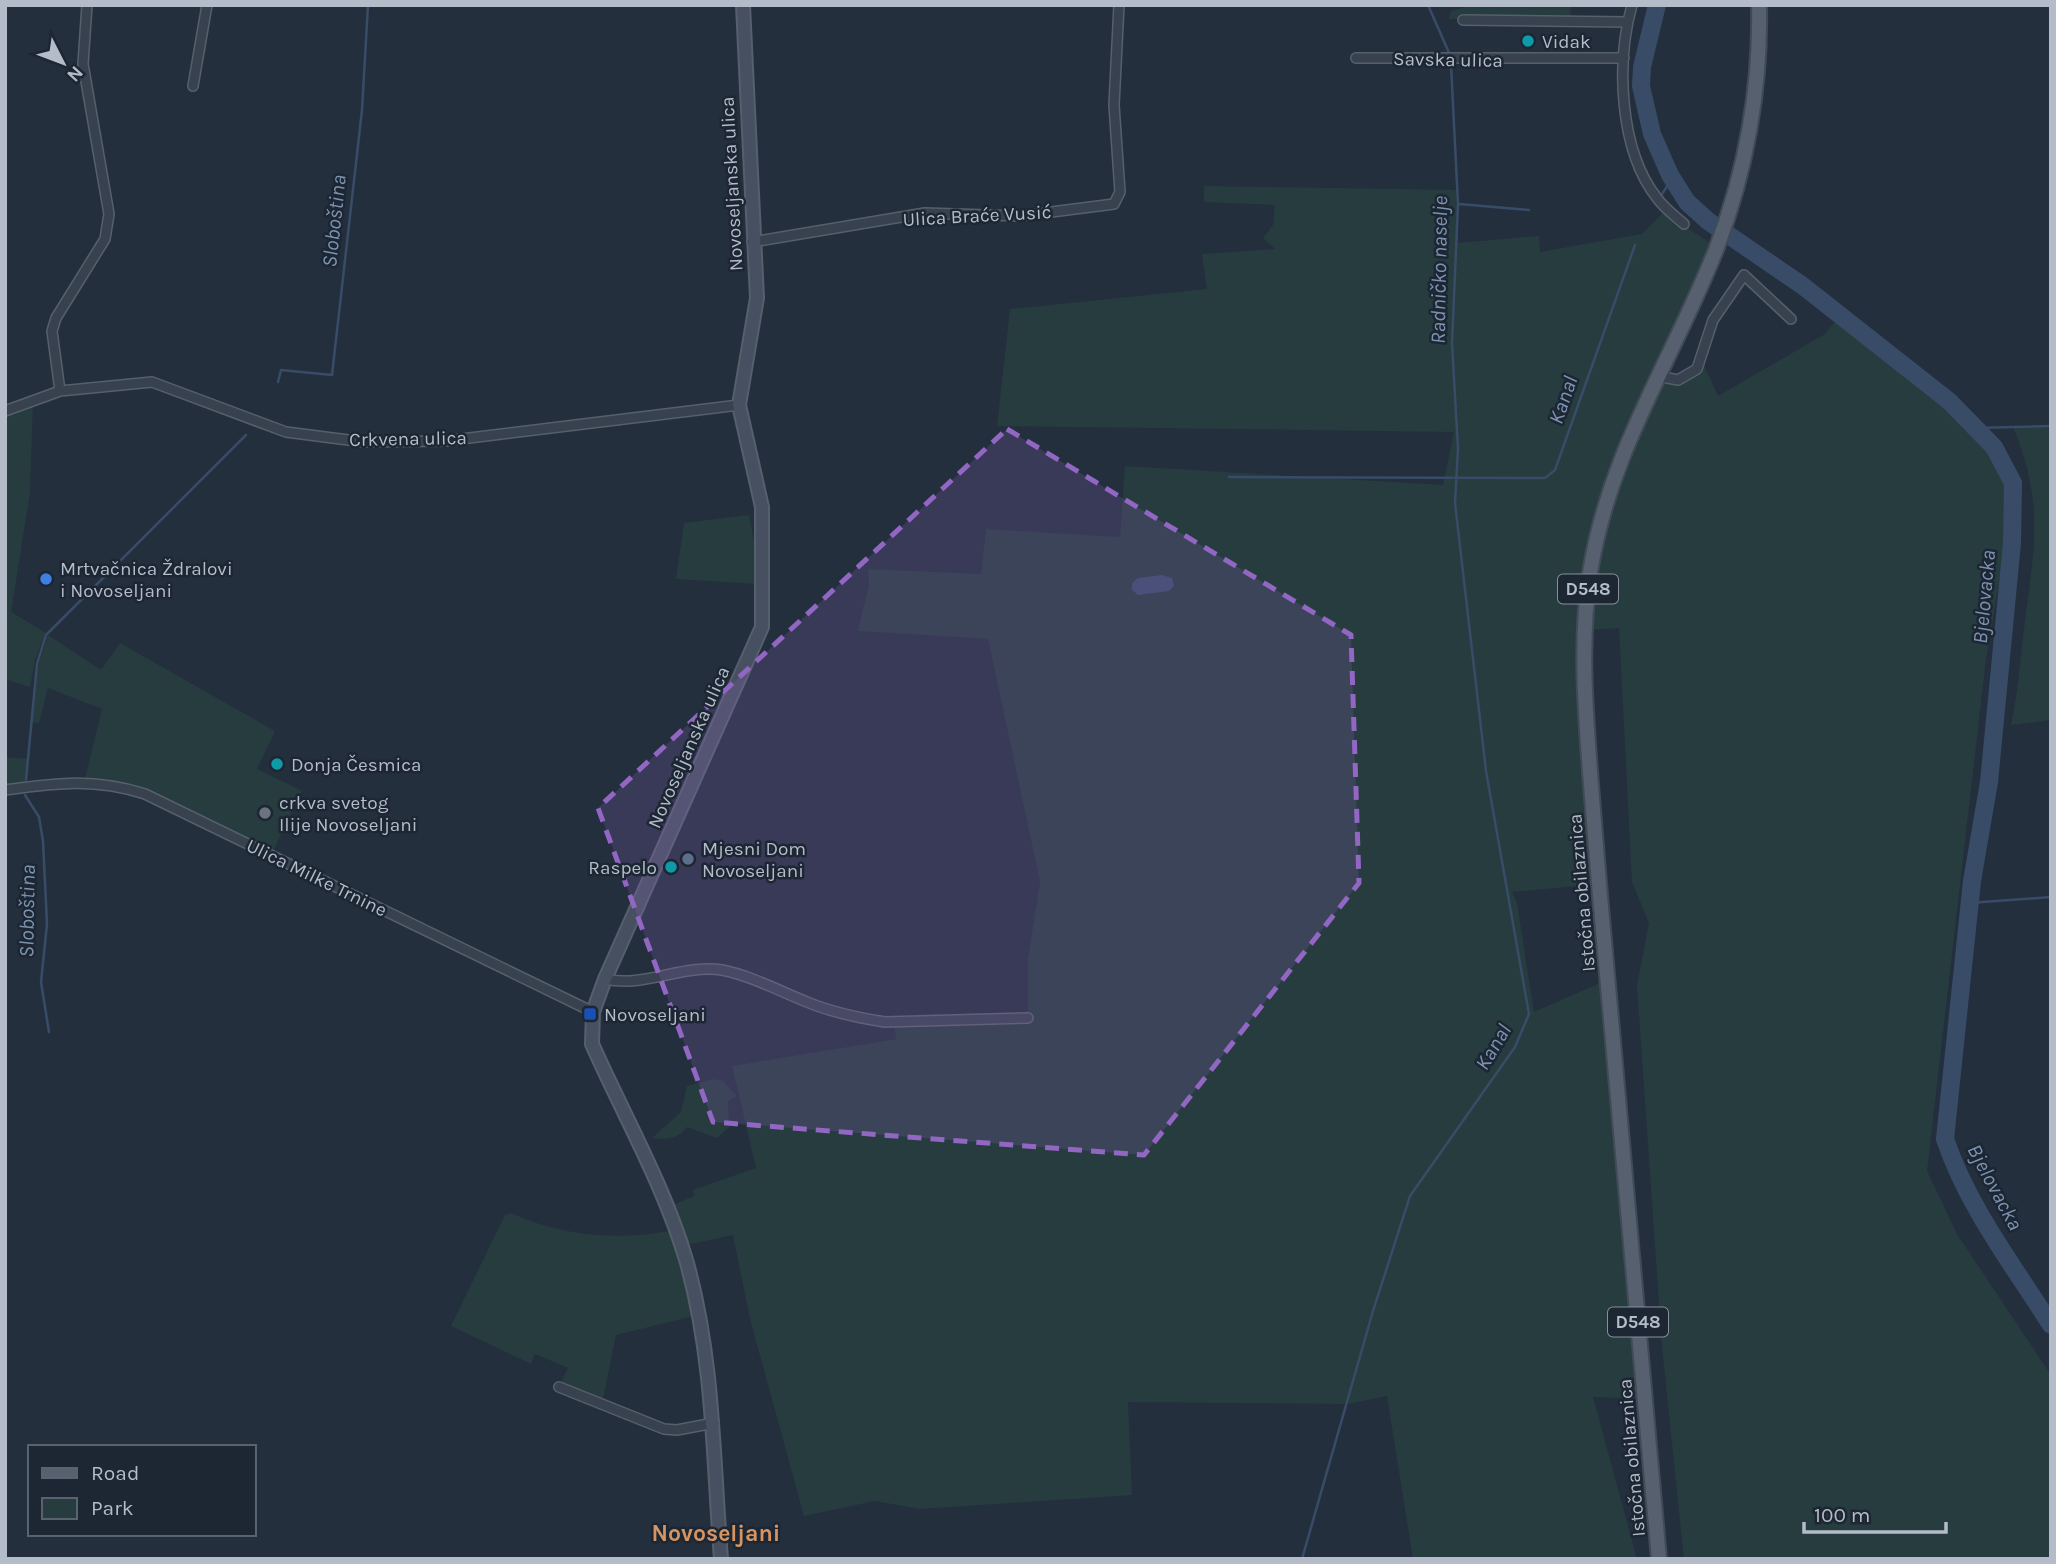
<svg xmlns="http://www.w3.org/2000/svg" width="2056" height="1564" font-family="Karla,sans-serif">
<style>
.green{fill:#263c3f}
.water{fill:#394c67}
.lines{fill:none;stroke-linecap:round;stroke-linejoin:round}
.stream{stroke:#394c67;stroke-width:2.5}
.river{stroke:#394c67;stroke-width:18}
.minor-casing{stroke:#565f6c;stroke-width:12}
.secondary-casing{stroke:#565f6c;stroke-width:16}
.primary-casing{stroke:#414a57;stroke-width:18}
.minor{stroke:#38414e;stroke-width:9}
.secondary{stroke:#465061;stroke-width:12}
.primary{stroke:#56606e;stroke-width:14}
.marked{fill:#9266c3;fill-opacity:0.2;stroke:#9266c3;stroke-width:5;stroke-dasharray:14 9;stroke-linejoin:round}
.culture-dot{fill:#0f9aa8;stroke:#1d2633;stroke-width:2.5}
.shop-dot{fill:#3f7fe0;stroke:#1d2633;stroke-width:2.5}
.worship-dot{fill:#6b7280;stroke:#1d2633;stroke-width:2.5}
.service-dot{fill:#5c6f8a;stroke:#1d2633;stroke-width:2.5}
.transit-dot{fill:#1a4fb4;stroke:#1d2633;stroke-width:2.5}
.labels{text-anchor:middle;stroke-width:5;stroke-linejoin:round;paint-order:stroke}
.shield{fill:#1d2633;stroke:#878f9c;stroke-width:2}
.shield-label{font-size:18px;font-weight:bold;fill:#b4bcc9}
.poi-label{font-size:19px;fill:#b4bcc9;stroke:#1d2633;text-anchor:start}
.street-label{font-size:19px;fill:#b4bcc9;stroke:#1d2633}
.water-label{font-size:21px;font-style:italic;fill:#7c92b1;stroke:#1d2633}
.quarter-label{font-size:23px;font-weight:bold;fill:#d59563;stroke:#1d2633}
</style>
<rect width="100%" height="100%" fill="#242f3e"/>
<path class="green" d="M1473,5H1570L1571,21L1449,19L1451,11Z
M1204,186L1457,190L1458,243L1539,236L1540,252L1642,234L1663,213L1717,247L1656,379L1675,384L1698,373L1702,361L1718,396L1825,334L1840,315C1887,352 1984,415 2008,468C2012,479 2013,489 2013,500L1986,659L1927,1171L1957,1234L2051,1375V1559H1684L1662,1347L1637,985L1649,923L1632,882L1619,628L1587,630L1598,884L1512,892L1517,903L1534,1012L1607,980L1645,1399L1593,1397L1637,1559H1413L1387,1396L1348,1404L1128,1402L1132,1495L920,1509L875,1501L804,1516L750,1319L733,1235L686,1245L673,1205L694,1196L693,1190L756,1168L732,1066L896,1039L894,1022L1028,1017V959L1040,882L988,639L858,631L869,584L868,569L981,574L986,529L1120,537L1125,466L1443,485L1454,432L997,426L1010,309L1207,289L1202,254L1275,249L1263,238L1273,225L1275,205L1204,202Z
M33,400L30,493L11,612L46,633L35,660L30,687L5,679V411Z
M2051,426V720L2011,725C2018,694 2020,661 2024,629C2034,551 2045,502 2013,427Z
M749,515L759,568L757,584L676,579L684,523Z
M48,635L101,670L120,643L275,731L257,769L302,791L271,855L145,794L84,783L102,709L48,688L39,723L32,722L38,666Z
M5,757L28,759L25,787L5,789Z
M714,1079L723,1081L737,1096L728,1101L729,1127L717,1138L687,1127C677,1139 668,1140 652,1138L681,1112L687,1086Z
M511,1213C564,1237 619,1241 675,1230L698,1315L616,1335L602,1404L559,1387L568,1368L535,1354L531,1364L451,1326L505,1215Z"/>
<path class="water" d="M1162,575L1172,578L1174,586L1169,591L1138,595L1132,590V583L1138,578Z"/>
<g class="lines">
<path class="stream" d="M1428,5L1450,55
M1662,194L1672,179
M1459,204L1529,210
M278,382L281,370L332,375L362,110L368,5
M1976,428L2051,426
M1229,477L1545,478L1555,470L1635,245
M26,780L37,664L46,635L246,435
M25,795L39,817L43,841L47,924L41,982L49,1032
M1969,903L2051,897
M1302,1559L1373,1311L1410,1196L1515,1047L1529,1014L1486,771L1455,503L1458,449L1452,343L1458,204L1451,65"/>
<path class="river" d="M1657,5L1642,67L1641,86L1652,134L1670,175L1687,202L1708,221L1803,286L1949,401L1994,447L2013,483L2012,543L1989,782L1972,881L1945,1139C1968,1207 2013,1265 2051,1325"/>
<defs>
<path id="minor" d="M1632,5C1616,62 1619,150 1657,198C1664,208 1675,216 1684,224
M1463,20L1627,22
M1356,58H1624
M193,86L207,5
M752,242L925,213L1020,216L1114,204L1120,192L1114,105L1119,5
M1657,376L1678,380L1697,369L1713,320L1744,275L1791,319
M60,391L52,331L56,318L105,239L109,214L83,64L87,5
M5,411L60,391L152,382L286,432L364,442L445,441L739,405
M5,790C58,783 94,778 145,794L593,1012
M605,979C644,988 682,964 722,970C752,976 779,991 807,1002C831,1012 859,1018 885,1022L1028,1018
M559,1387L664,1429L677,1430L714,1423"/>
<path id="secondary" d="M721,1559C713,1459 714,1361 687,1263C665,1187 624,1116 592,1044L593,1012L605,979L762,627V507L739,405L757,298L743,5"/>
<path id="primary" d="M1659,1559C1641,1360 1624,1161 1606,963C1600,899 1595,836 1590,772C1585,706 1580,639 1590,573C1609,451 1673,360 1717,247C1746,171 1761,87 1759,5"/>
</defs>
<use href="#minor" class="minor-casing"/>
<use href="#secondary" class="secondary-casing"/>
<use href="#primary" class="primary-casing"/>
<use href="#minor" class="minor"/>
<use href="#secondary" class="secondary"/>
<use href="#primary" class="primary"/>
</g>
<path class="marked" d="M1007,429L1351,635L1359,883L1144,1155L713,1122L598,808Z"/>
<g class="culture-dot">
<circle cx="1528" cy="41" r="7"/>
<circle cx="277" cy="764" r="7"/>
<circle cx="671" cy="867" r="7"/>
</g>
<circle class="shop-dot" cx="46" cy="579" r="7"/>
<circle class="worship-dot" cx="265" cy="813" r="7"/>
<circle class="service-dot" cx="688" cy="859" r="7"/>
<rect class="transit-dot" x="583" y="1007" width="14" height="14" rx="3.5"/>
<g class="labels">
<g class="shield">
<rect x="1558" y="574.5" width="60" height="29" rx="5"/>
<rect x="1608" y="1307.5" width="60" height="29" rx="5"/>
</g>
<g class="shield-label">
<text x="1588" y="595">D548</text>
<text x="1638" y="1328">D548</text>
</g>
<g class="poi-label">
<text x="1542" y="48">Vidak</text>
<text x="60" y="575">Mrtvačnica Ždralovi<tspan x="60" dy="22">i Novoseljani</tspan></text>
<text x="291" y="771">Donja Česmica</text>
<text x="279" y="809">crkva svetog<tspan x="279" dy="22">Ilije Novoseljani</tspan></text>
<text x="702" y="855">Mjesni Dom<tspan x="702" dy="22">Novoseljani</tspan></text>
<text x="657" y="874" text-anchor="end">Raspelo</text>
<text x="604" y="1021">Novoseljani</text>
</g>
<g class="street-label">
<text transform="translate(1448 59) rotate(1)" y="7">Savska ulica</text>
<text transform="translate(731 184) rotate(-93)" y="7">Novoseljanska ulica</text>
<text transform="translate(977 215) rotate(-3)" y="7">Ulica Braće Vusić</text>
<text transform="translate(408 438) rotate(-1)" y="7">Crkvena ulica</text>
<text transform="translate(688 747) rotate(-66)" y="7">Novoseljanska ulica</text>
<text transform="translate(317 877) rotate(26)" y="7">Ulica Milke Trnine</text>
<text transform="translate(1581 893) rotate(-95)" y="7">Istočna obilaznica</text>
<text transform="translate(1631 1458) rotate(-95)" y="7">Istočna obilaznica</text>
</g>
<g class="water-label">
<text transform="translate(334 221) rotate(-84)" y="7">Sloboština</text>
<text transform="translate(1439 270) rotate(-89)" y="7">Radničko naselje</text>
<text transform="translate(1563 400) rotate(-71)" y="7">Kanal</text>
<text transform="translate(1984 597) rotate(-85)" y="7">Bjelovacka</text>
<text transform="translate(27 911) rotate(-89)" y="7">Sloboština</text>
<text transform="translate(1493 1047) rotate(-59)" y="7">Kanal</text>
<text transform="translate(1995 1187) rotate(62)" y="7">Bjelovacka</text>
</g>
<g class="quarter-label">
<text x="716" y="1541">Novoseljani</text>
</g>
</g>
<rect width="2056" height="1564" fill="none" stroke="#b4bcc9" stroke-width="14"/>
<rect x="28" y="1445" width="228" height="91" fill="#1d2633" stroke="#59626f" stroke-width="2"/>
<rect x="42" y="1468" width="35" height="10" fill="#56606e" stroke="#59626f" stroke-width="2"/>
<text x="91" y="1480" font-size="21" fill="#b4bcc9">Road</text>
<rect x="42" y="1498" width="35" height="21" fill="#263c3f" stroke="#59626f" stroke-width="2"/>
<text x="91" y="1515" font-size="21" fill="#b4bcc9">Park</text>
<g transform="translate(63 63) rotate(132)" stroke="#1d2633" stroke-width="5" paint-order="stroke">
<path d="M0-5L12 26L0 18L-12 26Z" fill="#b4bcc9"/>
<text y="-10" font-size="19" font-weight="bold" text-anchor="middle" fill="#b4bcc9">N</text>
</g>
<path d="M1804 1522v10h142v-10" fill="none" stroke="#b4bcc9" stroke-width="3.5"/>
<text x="1814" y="1522" font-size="21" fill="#b4bcc9" stroke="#1d2633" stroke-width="5" paint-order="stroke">100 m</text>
</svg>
